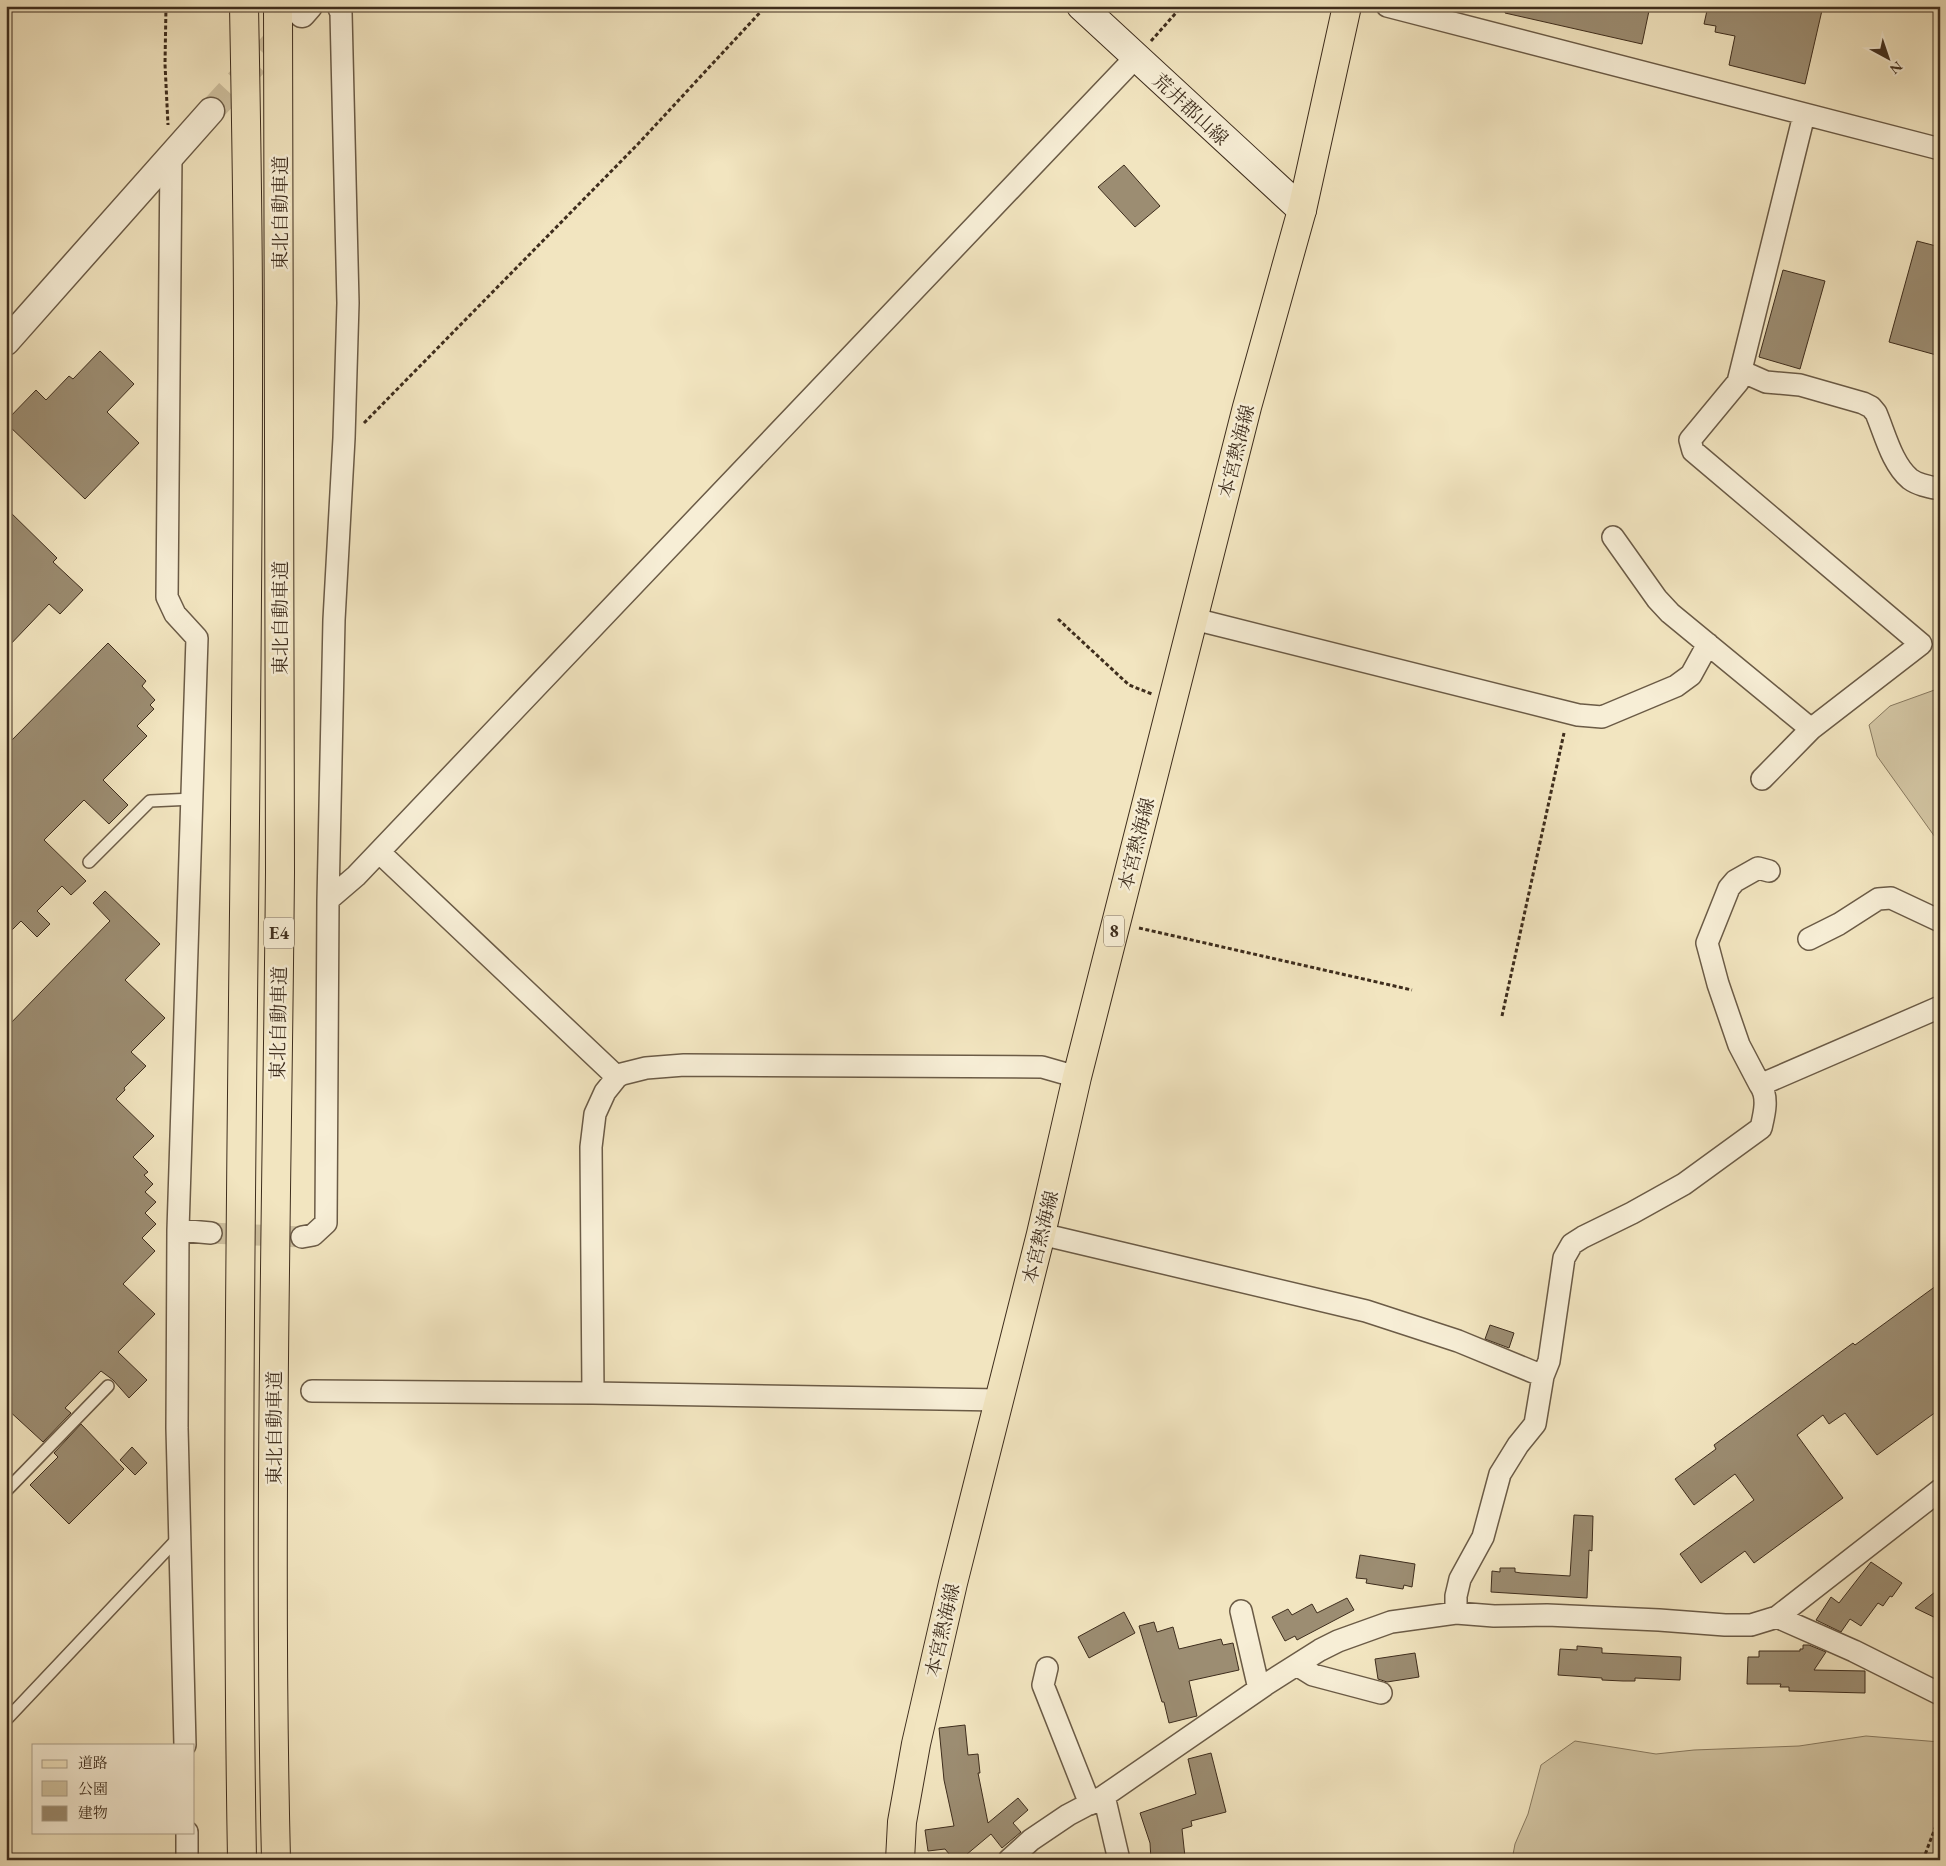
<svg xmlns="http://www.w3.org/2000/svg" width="1946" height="1866" font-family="'EB Garamond','Noto Serif JP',serif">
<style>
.green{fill:#d3c6a4;stroke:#887a60}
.building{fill:#9c8d72;stroke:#3e2d1d}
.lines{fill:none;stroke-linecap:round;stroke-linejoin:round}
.minor-tunnel{stroke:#cec09f;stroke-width:21;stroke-dasharray:21 11;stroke-linecap:butt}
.tertiary-tunnel{stroke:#cec09f;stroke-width:26;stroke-dasharray:26 13;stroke-linecap:butt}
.service-casing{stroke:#6b5b46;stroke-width:14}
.minor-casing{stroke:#6b5b46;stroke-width:24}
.tertiary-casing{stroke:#6b5b46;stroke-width:29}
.secondary-casing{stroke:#3e2d1d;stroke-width:30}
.primary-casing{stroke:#3e2d1d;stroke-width:30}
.motorway-casing{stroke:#3e2d1d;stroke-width:30}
.path{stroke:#3e2d1d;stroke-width:3;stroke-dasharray:4 2.5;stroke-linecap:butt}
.service{stroke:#f7eed6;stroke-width:11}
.minor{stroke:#f7eed6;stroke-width:21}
.tertiary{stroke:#f7eed6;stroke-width:26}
.secondary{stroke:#f7eed6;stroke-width:28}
.primary{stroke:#f2e5c0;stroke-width:28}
.motorway{stroke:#f2e5c0;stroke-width:28}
.labels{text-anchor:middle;stroke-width:5;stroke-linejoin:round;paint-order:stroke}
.shield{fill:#f7eed6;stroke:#766754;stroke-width:1}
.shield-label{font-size:18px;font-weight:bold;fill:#3e2d1d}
.street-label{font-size:19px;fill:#3e2d1d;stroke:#f7eed6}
</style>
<rect width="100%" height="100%" fill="#f2e5c0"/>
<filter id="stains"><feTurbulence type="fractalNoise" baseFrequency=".004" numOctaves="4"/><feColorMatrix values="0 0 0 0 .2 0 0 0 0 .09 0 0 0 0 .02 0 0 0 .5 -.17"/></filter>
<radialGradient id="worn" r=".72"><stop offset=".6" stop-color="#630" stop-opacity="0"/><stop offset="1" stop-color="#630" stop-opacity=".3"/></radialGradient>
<path class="green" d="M1940,688V844L1877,756L1869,725L1890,706Z
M1866,1736L1940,1742V1860H1512L1515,1844L1528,1814L1541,1765L1575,1741L1656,1754L1694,1750L1799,1746Z"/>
<path class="building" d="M1506,6H1650L1642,44L1505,13Z
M1708,6H1823L1805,84L1729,65L1735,36L1715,32L1716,26L1704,24Z
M1124,165L1160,206L1135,227L1098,187Z
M1917,241L1940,247V356L1889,342Z
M1783,270L1825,281L1800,369L1759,357Z
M100,351L134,384L107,412L139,443L85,499L6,423V421L36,390L46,400L69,376L73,379Z
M6,508L57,558L53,562L83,590L60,614L49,604L6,649Z
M108,643L146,681L142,686L155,700L150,705L154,709L137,726L147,736L103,780L128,805L109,824L84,800L44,840L86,881L71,895L62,886L37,911L50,924L37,937L21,921L6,936V746Z
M105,891L160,944L125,980L165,1018L131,1052L146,1066L124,1088L125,1090L116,1099L154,1136L133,1157L148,1172L144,1175L153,1184L145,1192L156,1202L145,1213L156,1224L142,1238L155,1251L123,1284L155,1314L118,1352L147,1380L129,1398L113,1380L101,1371L65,1408L71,1413L43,1442L6,1408V1028L110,921L93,903Z
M1940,1283V1409L1877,1455L1845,1413L1829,1424L1823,1415L1797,1435L1843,1498L1754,1563L1745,1551L1701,1583L1680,1554L1754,1500L1735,1474L1694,1505L1675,1479L1716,1449L1714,1445L1853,1343L1855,1345Z
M1490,1325L1514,1333L1509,1348L1485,1339Z
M81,1424L124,1469L69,1524L30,1485L58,1457L54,1453Z
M132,1447L147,1463L135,1475L120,1460Z
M1574,1515L1593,1516L1592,1551L1589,1550L1587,1598L1491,1592L1492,1571L1500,1572V1568H1515V1572L1521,1573L1570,1576Z
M1360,1555L1415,1564L1412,1587L1404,1585L1403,1589L1366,1583L1367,1579L1356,1578Z
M1871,1562L1902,1583L1892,1597L1890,1596L1883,1606L1878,1603L1861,1626L1850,1619L1841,1632L1816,1620L1831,1597L1839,1603Z
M1940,1588V1620L1915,1608Z
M1347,1598L1354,1610L1297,1640L1295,1636L1285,1641L1272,1617L1288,1609L1292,1615L1312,1604L1317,1613Z
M1124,1612L1135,1633L1089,1658L1078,1637Z
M1154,1622L1157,1632L1173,1627L1179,1649L1221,1639L1223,1645L1233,1643L1239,1670L1189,1681L1197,1716L1169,1723L1164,1702H1162L1139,1626Z
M1803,1645H1809L1826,1652L1814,1670L1865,1671V1693L1789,1691V1687H1780L1781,1684H1747L1748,1657H1759V1651H1800V1649H1803Z
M1577,1646L1602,1648V1653L1681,1657L1680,1680L1635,1678V1681H1623L1602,1680V1678L1558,1675L1560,1649L1577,1650Z
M1415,1653L1419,1677L1387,1682L1378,1679L1375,1659Z
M965,1725L968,1755L978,1754L980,1773H978L988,1823L1018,1798L1028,1810L1013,1823L1021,1832L1002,1848L991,1834L960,1860H954L945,1849L928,1851L925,1830L954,1826L944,1780L939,1728Z
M1211,1753L1226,1812L1191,1821L1192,1826L1182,1829L1185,1857L1151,1860L1150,1843L1140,1813L1196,1794L1188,1759Z"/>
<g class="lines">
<path class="minor-tunnel" d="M211,1233L302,1237"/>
<path class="tertiary-tunnel" d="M211,111L289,27"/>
<defs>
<path id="service" d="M89,862L150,801L193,799
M6,1491L108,1386
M6,1720L179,1537"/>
<path id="minor" d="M1387,6L1940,149
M171,155L167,597L175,614L197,638L178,1230L177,1428L185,1745
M1741,371L1766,382L1800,385L1863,403L1871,407L1876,413C1885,434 1892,464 1910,479C1918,485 1930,487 1940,489
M1613,537L1657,599L1670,613L1811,729
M1194,619L1578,715L1602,717L1676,686L1691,675L1708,644
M1762,779L1811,729L1921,644L1693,451L1690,440L1738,382L1804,115
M379,852L617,1077
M328,900L356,876L1136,57
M1809,939L1839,924L1878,899L1891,898L1940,921
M1760,1085L1739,1045L1718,984L1707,943L1729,888L1735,881L1758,868L1769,871
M178,1230L211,1233
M1041,1234L1366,1311L1458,1341L1543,1376L1535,1424L1518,1445L1500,1474L1483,1537L1460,1579L1456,1596V1613
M302,1237L313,1235L326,1223L328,900L334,620L344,438L348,303L341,13L338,6
M1543,1376L1549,1361L1564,1258L1572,1244L1583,1237L1632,1213L1684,1184L1761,1128C1764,1115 1769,1097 1760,1085L1940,1007
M312,1391L593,1393L1000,1400
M593,1393L591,1147L595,1114L605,1092L617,1077L622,1074L646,1068L684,1065L1042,1067L1077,1077
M1241,1611L1259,1689
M1777,1617L1854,1651L1940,1694
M1297,1665L1313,1675L1381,1693
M1047,1668L1043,1685L1090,1804
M1104,1796L1119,1860
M187,1832V1860
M1009,1860L1031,1840L1068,1815L1104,1796L1265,1685L1320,1650L1338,1641L1391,1622L1456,1613L1494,1616L1547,1615L1659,1620L1725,1625H1751L1777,1617L1940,1490"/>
<path id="tertiary" d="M302,14L309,6
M6,342L211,111"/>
<path id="secondary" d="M1081,6L1302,210"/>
<path id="primary" d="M900,1860L902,1822L916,1744L953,1583L1041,1234L1077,1077L1247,407L1302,210L1347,6"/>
<path id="motorway" d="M242,1860C233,1347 249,835 248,323C248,217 246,112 244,6
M276,1860C268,1531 277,1201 280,872C282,584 281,295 278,6"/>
</defs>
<use href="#service" class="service-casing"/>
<use href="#minor" class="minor-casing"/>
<use href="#tertiary" class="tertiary-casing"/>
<use href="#secondary" class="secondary-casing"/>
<use href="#primary" class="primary-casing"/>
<use href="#motorway" class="motorway-casing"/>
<path class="path" d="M166,6L165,64L168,125
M1151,41L1182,6
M364,423L638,144L766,6
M1058,619L1129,685L1152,694
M1139,928L1412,990
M1502,1016L1564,733
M1923,1860L1940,1815"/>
<use href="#service" class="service"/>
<use href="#minor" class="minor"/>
<use href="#tertiary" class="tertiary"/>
<use href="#secondary" class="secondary"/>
<use href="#primary" class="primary"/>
<use href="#motorway" class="motorway"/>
</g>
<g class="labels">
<g class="shield">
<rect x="1104" y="915.5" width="20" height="31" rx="4"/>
<rect x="264" y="917.5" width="30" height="31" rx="4"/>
</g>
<g class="shield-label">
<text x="1114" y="937">8</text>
<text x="279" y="939">E4</text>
</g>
<g class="street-label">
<text transform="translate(1191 109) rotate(43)" y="7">荒井郡山線</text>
<text transform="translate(280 213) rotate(-90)" y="7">東北自動車道</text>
<text transform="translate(1236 451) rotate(-76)" y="7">本宮熱海線</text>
<text transform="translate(280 618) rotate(-90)" y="7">東北自動車道</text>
<text transform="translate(1136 844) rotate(-76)" y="7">本宮熱海線</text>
<text transform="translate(278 1023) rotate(-89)" y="7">東北自動車道</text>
<text transform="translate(1040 1237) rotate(-76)" y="7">本宮熱海線</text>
<text transform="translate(274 1428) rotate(-90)" y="7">東北自動車道</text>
<text transform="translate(942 1630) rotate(-77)" y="7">本宮熱海線</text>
</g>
</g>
<rect width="1946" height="1866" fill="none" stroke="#f2e5c0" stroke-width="25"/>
<rect x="8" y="8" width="1931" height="1851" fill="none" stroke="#3e2d1d" stroke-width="2.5"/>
<rect x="12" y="12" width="1921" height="1841" fill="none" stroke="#3e2d1d"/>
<rect x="32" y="1744" width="162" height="90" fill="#f7eed6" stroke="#ada18c"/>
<rect x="42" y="1760" width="25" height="8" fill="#f2e5c0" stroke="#ada18c"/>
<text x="78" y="1768" font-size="15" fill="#3e2d1d">道路</text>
<rect x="42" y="1781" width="25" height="15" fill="#d3c6a4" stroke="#ada18c"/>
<text x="78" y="1794" font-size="15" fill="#3e2d1d">公園</text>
<rect x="42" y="1806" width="25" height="15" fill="#9c8d72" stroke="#ada18c"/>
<text x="78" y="1818" font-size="15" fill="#3e2d1d">建物</text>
<g transform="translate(1888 58) rotate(140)" stroke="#f7eed6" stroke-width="4" paint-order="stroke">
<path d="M0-4L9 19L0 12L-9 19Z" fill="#3e2d1d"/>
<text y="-8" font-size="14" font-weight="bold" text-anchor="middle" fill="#3e2d1d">N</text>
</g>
<rect width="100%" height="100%" filter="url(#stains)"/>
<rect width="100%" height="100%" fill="url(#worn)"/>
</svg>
